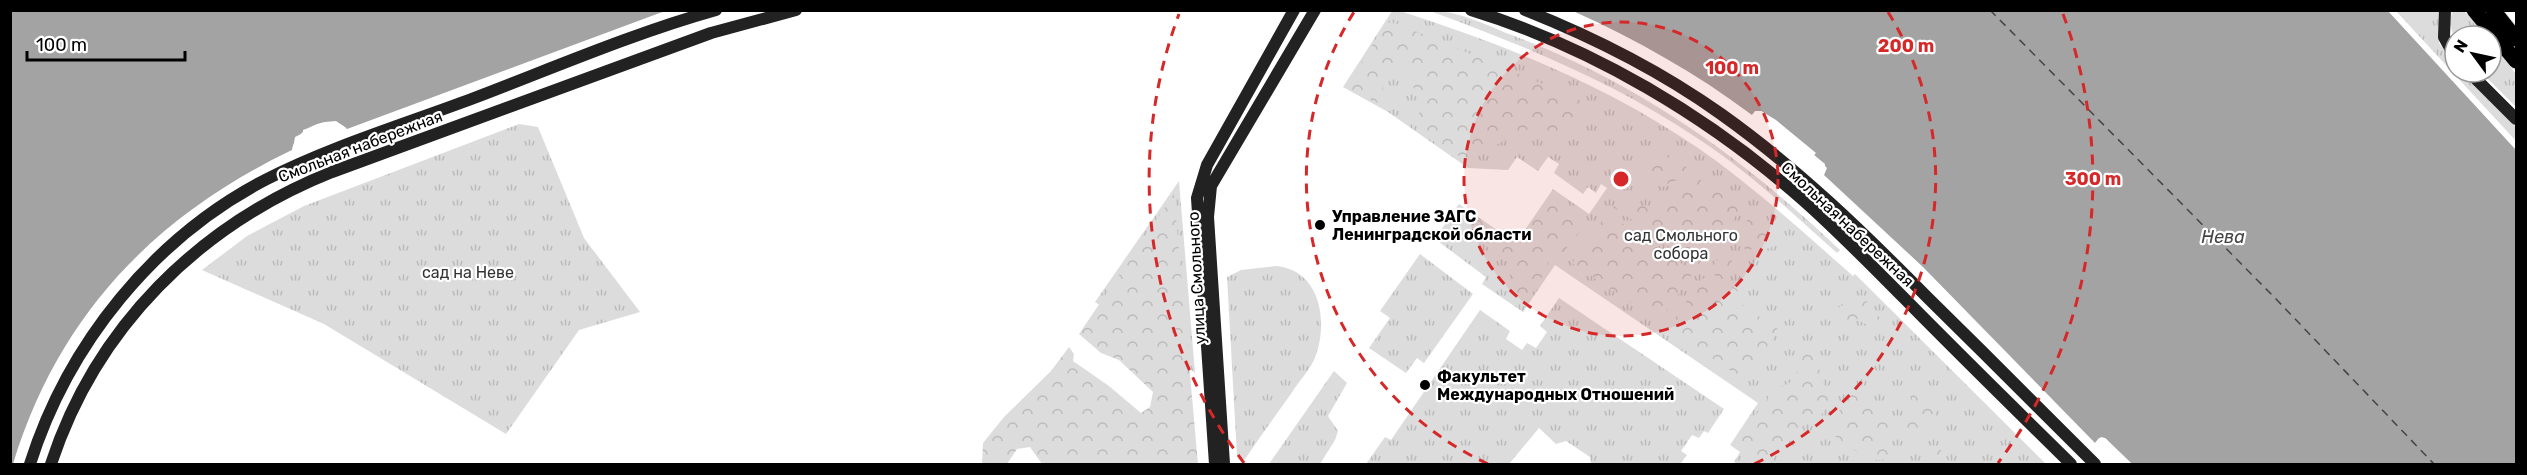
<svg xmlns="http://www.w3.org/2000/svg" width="2527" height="475" font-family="Rubik,sans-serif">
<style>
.grass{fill:url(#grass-tufts)}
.forest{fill:url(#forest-crowns)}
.water{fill:#a3a3a3}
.pier{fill:#fff}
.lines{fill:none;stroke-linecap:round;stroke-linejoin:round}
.ferry{stroke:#444;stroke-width:1.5;stroke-dasharray:8 6;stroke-linecap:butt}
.primary-casing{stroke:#dbdbdb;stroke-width:17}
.secondary{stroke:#222;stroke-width:12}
.primary{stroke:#000;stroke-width:15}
.ring{fill:none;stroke:#d62828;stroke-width:3;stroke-dasharray:10 8}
.poi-dot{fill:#000;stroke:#fff;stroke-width:2}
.labels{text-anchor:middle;stroke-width:4.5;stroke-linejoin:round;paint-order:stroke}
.street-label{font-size:16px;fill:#000;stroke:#fff}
.poi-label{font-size:16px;font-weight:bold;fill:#000;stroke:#fff;text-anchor:start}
.park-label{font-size:16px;fill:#333;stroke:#fff}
.water-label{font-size:18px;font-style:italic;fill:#444;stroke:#fff}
.centre{fill:#d62828;stroke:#fff;stroke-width:3}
.ring-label{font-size:18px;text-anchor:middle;font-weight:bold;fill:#d62828;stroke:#fff;stroke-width:4.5;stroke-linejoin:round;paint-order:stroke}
</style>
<defs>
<pattern id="grass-tufts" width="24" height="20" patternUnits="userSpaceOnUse" patternTransform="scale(1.5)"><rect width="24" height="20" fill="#dcdcdc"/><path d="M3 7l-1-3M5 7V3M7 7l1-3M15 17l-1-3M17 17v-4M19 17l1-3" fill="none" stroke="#bbb"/></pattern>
<pattern id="forest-crowns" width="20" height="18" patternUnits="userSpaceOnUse" patternTransform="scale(1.5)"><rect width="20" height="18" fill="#dcdcdc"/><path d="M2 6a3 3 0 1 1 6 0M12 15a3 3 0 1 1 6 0" fill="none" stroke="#bbb"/></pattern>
</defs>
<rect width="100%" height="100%" fill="#fff"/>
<path class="grass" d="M1392,11H1400C1504,44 1607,86 1698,148C1753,186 1803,232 1853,276L1855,274L2046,464H1738L1734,462L1740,452L1730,445L1758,403L1555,265L1523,312L1482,284L1486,277L1435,239L1459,204L1516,243L1553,189L1589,214L1607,188L1601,184L1596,193L1588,187L1583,194L1554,173L1559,164L1548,157L1538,171L1517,157L1508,170L1468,168L1388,112L1343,87Z
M1430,11C1457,10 1484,24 1509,34C1637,82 1741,156 1840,250L1837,253C1793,214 1749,172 1700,140C1616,83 1525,46 1430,11Z
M2396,11H2439V43L2455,64V72H2462L2516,127V141Z
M2452,11H2464L2485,36H2455V41L2450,24Z
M2491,43L2516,74V107L2481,72H2491Z
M519,124L538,127L584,238L640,312L579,330L506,434L324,324L202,270L247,236L304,206Z
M1179,181L1195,373L1095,302Z
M1420,254L1473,294L1424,363L1417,358L1406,373L1369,348L1390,318L1380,311Z
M1276,266C1322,270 1329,325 1314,360C1309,371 1299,381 1293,391C1277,413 1261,436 1245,459L1239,460L1237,456L1227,277L1241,270Z
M1559,298L1724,409L1708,433L1704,431L1699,438L1692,435L1681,451L1687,455L1681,463L1683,464H1591L1590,457L1566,441L1556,444L1539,428L1509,464H1366L1385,437L1391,440L1480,310L1510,331L1506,339L1522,350L1527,343L1536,348L1547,332L1540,326Z
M1334,371L1347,383L1328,416L1338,431L1335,440L1320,464H1269Z"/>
<path class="forest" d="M1386,22L1398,24L1579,99L1584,110L1561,143L1529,129L1515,134L1484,152L1468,157L1454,155L1421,132C1417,124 1420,117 1419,108C1418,98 1408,68 1400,64L1385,74L1382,97L1378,103L1347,87Z
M1662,153L1675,157L1706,185L1730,189L1740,200L1742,208L1699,264L1613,207L1617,201L1639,206L1673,205L1679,198L1682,181H1672L1663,187L1652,179H1643L1638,173C1643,161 1650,156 1662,153Z
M1174,194L1198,464H1042L1030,447L1017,449L1007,464H982L983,443L1004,417L1051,371L1069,347L1074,354L1073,361L1109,386L1141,413L1150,407L1153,392L1119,360L1101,353L1079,334Z
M1555,199L1579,214L1578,233L1562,254L1551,257L1544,274L1530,296L1519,298L1512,294C1509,284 1508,278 1512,269L1511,263L1456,225V217L1466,210L1516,244L1546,201Z
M1607,213L1694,272L1659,321L1572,263Z
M1749,218L1771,222L1778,230V238L1772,247L1765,249L1758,244L1749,251L1733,242L1727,251C1736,261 1731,266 1726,278L1751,298L1752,302L1709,271Z
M1703,278L1779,330L1744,380L1668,328Z
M1855,296C1871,300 1875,311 1884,324L1879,332L1855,318L1842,322L1835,317C1837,307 1845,299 1855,296Z
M1805,353L1817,358L1823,385L1835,393L1815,425L1803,423L1786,446H1779L1772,458L1773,464H1757L1740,444L1739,438L1774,390L1796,380L1798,362Z
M1919,384L1926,389L1937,411L1926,430L1916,438L1909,437L1903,419C1911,408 1913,404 1912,390Z
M1851,394C1880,400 1905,432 1885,459C1868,465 1842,440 1828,431L1827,428Z
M1941,442V456L1955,464H1935L1929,459Z"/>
<path class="water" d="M10,11H665L347,129C330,112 295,129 292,150C154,216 58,316 13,464H10Z
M1573,11H2388L2516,150V464H2132L2105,438H2099L2095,443L1923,267L1824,175L1825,164L1814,155L1815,153L1761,111L1752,115C1696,73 1637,40 1573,11Z"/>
<path class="pier" d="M1755,111H1761L1776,120L1816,153L1814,155L1827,168L1824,175L1822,166L1811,154L1762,115H1752Z
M336,121L346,128L343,130L336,124L307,132L297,139L296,147L293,149L295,137L303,133V130L325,122Z
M2101,437L2105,438L2132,464H2128L2103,441L2097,445L2095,443Z"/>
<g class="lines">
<path class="ferry" d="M1990,10L2275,298L2434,464"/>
<defs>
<path id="primary" d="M2474,10L2516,61
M2493,10L2516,39"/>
</defs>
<use href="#primary" class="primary-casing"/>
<path class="secondary" d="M1471,10C1592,47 1709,117 1803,200C1838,231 1871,265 1904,298C1959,354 2015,409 2071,464
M1525,10C1593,37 1662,72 1721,114C1797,168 1863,232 1928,298C1984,353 2040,409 2095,464
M2445,10L2444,37L2455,57
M2469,72L2516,119
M30,464C68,344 154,237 267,179C332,146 405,124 474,98C553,68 634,33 716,10
M51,464C96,327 199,225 332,172L711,33L796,10
M1215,464L1197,198L1207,165L1294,10
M1224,464L1208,217L1211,186L1315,10"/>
<use href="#primary" class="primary"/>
</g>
<circle cx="1621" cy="179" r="157" fill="#d62828" fill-opacity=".12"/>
<g class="ring">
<circle cx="1621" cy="179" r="157"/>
<path d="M1488 464A315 315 0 0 1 1354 12M1888 12A315 315 0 0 1 1754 464"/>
<path d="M1244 463A472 472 0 0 1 1179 14M2063 14A472 472 0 0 1 1998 463"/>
</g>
<g class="poi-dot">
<circle cx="1320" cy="225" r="6"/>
<circle cx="1425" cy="385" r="6"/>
</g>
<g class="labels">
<g class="street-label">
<text transform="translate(360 146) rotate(-21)" y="6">Смольная набережная</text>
<text transform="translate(1848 224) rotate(43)" y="6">Смольная набережная</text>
<text transform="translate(1196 278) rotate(-93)" y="6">улица Смольного</text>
</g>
<g class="poi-label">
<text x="1332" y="222">Управление ЗАГС<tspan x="1332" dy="18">Ленинградской области</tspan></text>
<text x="1437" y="382">Факультет<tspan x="1437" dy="18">Международных Отношений</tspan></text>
</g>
<g class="park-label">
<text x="1681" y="241">сад Смольного<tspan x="1681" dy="18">собора</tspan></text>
<text x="468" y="278">сад на Неве</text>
</g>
<g class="water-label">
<text x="2223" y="243">Нева</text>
</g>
</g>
<circle cx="1621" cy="179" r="9" class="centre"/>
<g class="ring-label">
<text x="1906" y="52">200 m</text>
<text x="1732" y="74">100 m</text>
<text x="2093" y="185">300 m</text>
</g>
<rect width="2527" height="475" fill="none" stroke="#000000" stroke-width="24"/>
<g transform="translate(2473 54) rotate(303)"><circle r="28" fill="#ffffff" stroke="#999999" stroke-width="1.5"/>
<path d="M0-4.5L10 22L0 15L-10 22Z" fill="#000000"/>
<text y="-9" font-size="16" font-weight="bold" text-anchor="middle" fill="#000000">N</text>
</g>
<path d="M27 51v9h158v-9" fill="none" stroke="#000000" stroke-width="3"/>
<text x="36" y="51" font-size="18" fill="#000000" stroke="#ffffff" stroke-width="4.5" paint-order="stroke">100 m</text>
</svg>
